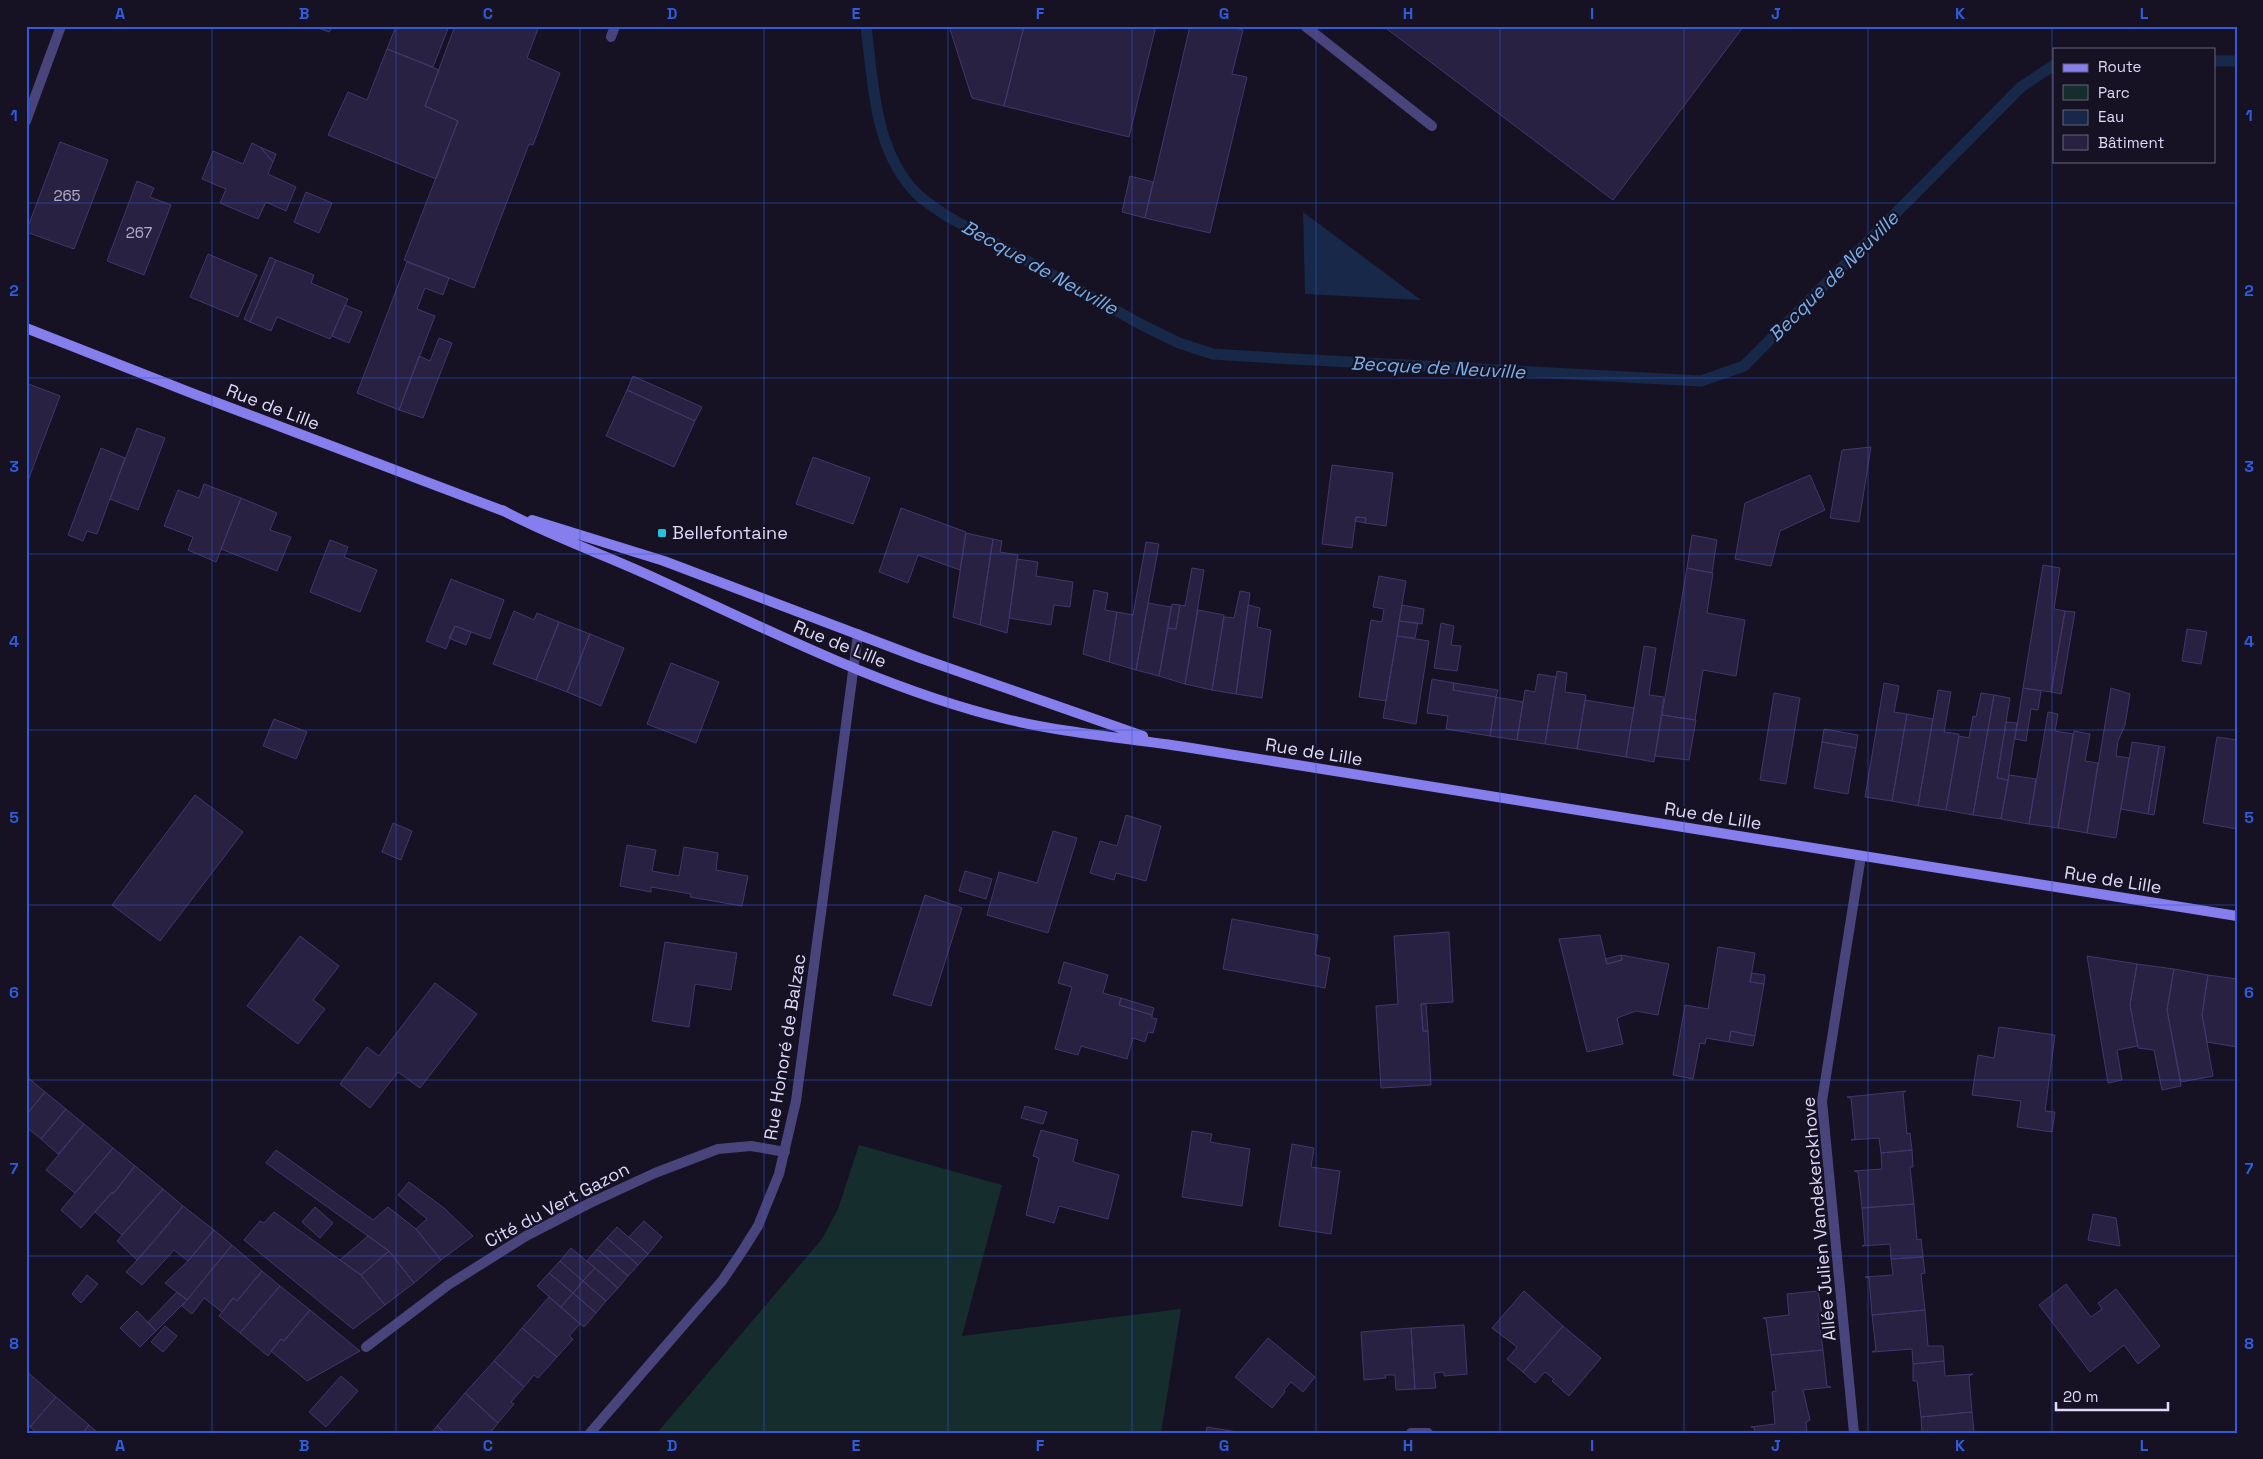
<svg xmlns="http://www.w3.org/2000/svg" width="2263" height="1459" font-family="'Space Grotesk',sans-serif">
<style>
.green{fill:#162d2d}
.water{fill:#172848}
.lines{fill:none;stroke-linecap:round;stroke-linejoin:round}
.stream{stroke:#172848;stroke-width:11}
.building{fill:#292142;stroke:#43366b}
.service{stroke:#49447c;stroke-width:10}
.minor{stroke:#49447c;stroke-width:10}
.secondary{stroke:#867eed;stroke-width:10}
.grid{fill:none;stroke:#305cdb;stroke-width:1;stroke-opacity:0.55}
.poi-dot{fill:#21c3df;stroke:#161224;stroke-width:2}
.labels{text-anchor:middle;stroke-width:4.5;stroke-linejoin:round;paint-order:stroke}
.number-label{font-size:15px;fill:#b2accc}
.street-label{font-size:18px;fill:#dfdafa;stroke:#161224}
.poi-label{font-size:18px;fill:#dfdafa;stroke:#161224;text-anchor:start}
.water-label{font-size:19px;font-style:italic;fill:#76b0ec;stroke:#161224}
.neatline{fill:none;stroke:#305cdb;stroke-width:2}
.grid-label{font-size:16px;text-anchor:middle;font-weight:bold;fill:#305cdb}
</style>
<rect width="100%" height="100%" fill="#161224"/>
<path class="green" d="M859,1145L1002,1185L962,1336L1181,1309L1161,1433H657L822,1239L838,1209Z"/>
<path class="water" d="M1303,212L1421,300L1305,294Z"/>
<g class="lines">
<path class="stream" d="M866,26C873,82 874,151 917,194C925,202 936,208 945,215L1142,325L1179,343L1213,354L1276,358L1701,381L1744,366L2021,87L2054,65
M2214,61H2237"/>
</g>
<path class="building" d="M313,26H334L329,32Z
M396,26H449L433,67L387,49Z
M455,26H539L527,58L560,73L533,145L529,144L474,288L404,260L458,121L425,106Z
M949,26H1024L1004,106L972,98Z
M1024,26H1156L1129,137L1004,106Z
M1190,26H1227L1243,30L1232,74L1247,77L1210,233L1145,218Z
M1383,26H1744L1613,200Z
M387,49L439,70L425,106L458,121L436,179L328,135L348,92L367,100Z
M60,142L108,160L74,249L26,232Z
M252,143L260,147L273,162L268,174L296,187L286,211L266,202L258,219L220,203L226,189L202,179L213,151L243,164Z
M260,147L276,154L273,162Z
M1130,176L1153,182L1145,218L1122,212Z
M137,181L154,188L150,197L171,205L144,275L107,261Z
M306,192L332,203L319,233L294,222Z
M208,254L257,275L238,317L190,297Z
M270,257L276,260L250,322L244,319Z
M276,260L314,275L311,283L348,299L330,339L277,317L271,331L250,322Z
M407,262L449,278L443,295L425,288L417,309L435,316L399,410L357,393Z
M345,305L362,312L349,343L332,336Z
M439,338L452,343L423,418L399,410L419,356L430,361Z
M633,376L702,407L695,421L627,390Z
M26,383L60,396L26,486Z
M627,390L695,421L674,467L606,436Z
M137,428L165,438L138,510L110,499Z
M1871,447L1859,522L1830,518L1842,450Z
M101,448L125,458L97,534L87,531L83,541L68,535Z
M813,457L870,478L853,524L796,504Z
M1332,465L1393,473L1386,526L1365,523L1366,518L1356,517L1352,548L1322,544Z
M1810,475L1825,510L1780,531L1771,566L1735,559L1745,503Z
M204,484L241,498L216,562L188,550L193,537L164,526L178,490L199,498Z
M241,498L277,513L270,530L291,537L277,571L221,549Z
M901,508L966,532L960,570L918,555L908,583L879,572Z
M1356,517L1366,518L1365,523L1355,521Z
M966,533L993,539L980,625L953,617Z
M1692,535L1717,540L1712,573L1687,568Z
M993,539L1002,541L1000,552L1018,555L1007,633L980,625Z
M330,540L348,547L344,557L377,570L360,612L310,592Z
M1146,542L1159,544L1136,670L1109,662L1117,612L1133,615Z
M1017,559L1038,562L1036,576L1073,582L1070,607L1054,605L1051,625L1009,618Z
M2043,565L2060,568L2054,609L2065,611L2051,692L2023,688Z
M1192,568L1204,570L1185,684L1159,676L1168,628L1176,629L1180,605L1185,606Z
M1687,568L1713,573L1707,613L1745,620L1736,676L1703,670L1695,720L1662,715Z
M1379,576L1406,581L1386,701L1359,697L1371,620L1382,622L1384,609L1373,607Z
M451,579L504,600L490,639L455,626L446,649L426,641Z
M1094,590L1108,593L1105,610L1117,612L1109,662L1083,654Z
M1240,591L1250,593L1236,694L1212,690L1224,617L1234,618Z
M1148,603L1171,607L1159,676L1136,670Z
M1172,604L1180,605L1176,629L1168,628Z
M1248,605L1260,608L1257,627L1271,630L1262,698L1236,694Z
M1402,605L1424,609L1422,624L1399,621Z
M1198,610L1224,615L1212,690L1185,684Z
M514,611L534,620L537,613L559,622L536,680L493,664Z
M2065,611L2075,612L2061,694L2051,692Z
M1399,621L1418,623L1415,638L1397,636Z
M559,622L590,634L567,692L536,680Z
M1441,623L1454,626L1451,645L1461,646L1457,671L1434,668Z
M455,626L471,632L466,645L449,638Z
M2187,629L2207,632L2201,664L2182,661Z
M590,634L624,648L601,706L567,692Z
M1397,636L1429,641L1416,724L1383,718Z
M1644,646L1656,648L1649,695L1664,697L1654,762L1626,757Z
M671,663L719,682L696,743L647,724Z
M1557,671L1567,673L1565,692L1586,695L1577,749L1545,744Z
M1538,674L1556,677L1545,744L1517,740L1525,690L1535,692Z
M1432,679L1454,683L1453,690L1496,697L1490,736L1446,729L1448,716L1427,713Z
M1454,683L1498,690L1496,697L1453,690Z
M1884,683L1899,686L1894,712L1907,714L1892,801L1865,797Z
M2023,688L2041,691L2038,710L2031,709L2026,741L2015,739Z
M2111,688L2130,694L2125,725L2118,741L2116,756L2129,758L2116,838L2087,833Z
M1938,690L1951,692L1944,732L1959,734L1946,810L1918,806Z
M1774,693L1800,698L1786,784L1760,780Z
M1981,693L1994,695L1973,815L1946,810L1959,736L1969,738L1973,716L1976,717Z
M1994,695L2010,698L1997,778L2008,780L2001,819L1973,815Z
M1496,697L1523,702L1517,740L1490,736Z
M1585,700L1634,708L1626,757L1577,749Z
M2048,712L2058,714L2055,731L2073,734L2058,828L2029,824Z
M1907,714L1933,719L1918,806L1892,801Z
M1662,715L1696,720L1689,760L1655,756Z
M274,719L307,732L296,759L263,746Z
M2006,722L2017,723L2008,780L1997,778Z
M1824,729L1858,735L1856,748L1822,742Z
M2074,731L2090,734L2085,761L2098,763L2087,833L2058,828Z
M2217,737L2237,740V829L2203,823Z
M1822,742L1856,748L1848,794L1814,788Z
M2132,742L2159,746L2148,814L2121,809Z
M2159,746L2165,747L2154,815L2148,814Z
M2009,775L2036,779L2029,824L2001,819Z
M195,795L243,832L160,941L112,905Z
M1126,815L1161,826L1146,881L1116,873L1114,880L1090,873L1100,841L1117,846Z
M393,823L412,831L401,860L382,852Z
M1053,831L1077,838L1048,933L987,915L999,872L1037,883Z
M627,845L656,850L652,871L679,876L684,847L718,853L716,870L748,876L742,906L690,897L691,894L651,887V892L620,886Z
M965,871L992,879L986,899L959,891Z
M925,895L962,908L931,1006L893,995Z
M1232,919L1318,935L1315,955L1330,958L1325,988L1223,969Z
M1449,932L1453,1002L1421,1004L1423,1031H1428L1431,1085L1381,1088L1376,1006L1398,1004L1394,936Z
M1600,935L1607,964L1622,960L1621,955L1669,964L1658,1015L1636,1011L1617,1018L1623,1044L1587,1052L1559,939Z
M300,936L339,966L313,1000L325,1009L298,1044L247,1006Z
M665,942L737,953L731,990L695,984L689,1027L652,1021Z
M1718,947L1755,953L1750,982L1764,984L1755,1036L1731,1031L1729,1042L1706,1038L1705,1044L1700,1043L1693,1079L1673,1075L1685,1005L1708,1009Z
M1621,955L1622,960L1607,964L1605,959Z
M2087,956L2137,964L2130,1005L2138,1046L2117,1050L2122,1080L2108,1083Z
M1064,962L1108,975L1103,993L1121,998L1119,1005L1152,1015V1018L1157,1019L1153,1033L1148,1032L1145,1042L1133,1038L1127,1059L1081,1046L1078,1055L1055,1049L1072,987L1058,983Z
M2137,964L2174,969L2167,1010L2181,1086L2162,1090L2154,1050L2138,1048L2130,1005Z
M2174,969L2208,975L2202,1015L2213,1076L2181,1082L2167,1010Z
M1752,973L1765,975L1764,984L1750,982Z
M2208,975L2237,979V1047L2207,1042L2202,1015Z
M435,983L477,1014L420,1088L398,1072L370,1108L340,1084L367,1047L379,1056Z
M1121,998L1154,1008L1152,1015L1119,1005Z
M1421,1004H1426L1428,1031H1423Z
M1999,1027L2055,1035L2045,1111L2055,1112L2052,1132L2017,1127L2021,1101L1972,1095L1978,1055L1994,1058Z
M1731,1031L1755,1036L1753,1046L1729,1042Z
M26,1076L45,1092L26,1115Z
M1906,1091L1903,1093L1907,1134L1910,1133L1912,1150L1881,1153L1879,1138L1851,1140L1855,1139L1851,1098L1847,1097Z
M45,1092L66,1109L41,1139L26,1127V1115Z
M1025,1106L1047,1112L1043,1124L1021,1118Z
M66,1109L84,1124L58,1154L41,1139Z
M84,1124L113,1148L75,1193L46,1170Z
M1041,1130L1078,1140L1073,1162L1119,1175L1108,1219L1059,1206L1054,1223L1026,1215L1039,1158L1033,1156Z
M1192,1131L1212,1134L1210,1142L1250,1149L1242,1206L1182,1197Z
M1292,1144L1314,1148L1311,1167L1340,1171L1331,1234L1279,1226Z
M113,1148L135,1166L113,1194L112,1192L81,1228L61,1210Z
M276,1150L373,1220L388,1207L416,1229L441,1260L414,1283L389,1251L266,1163Z
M1912,1150L1913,1167H1910L1914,1204L1862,1208L1858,1172L1854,1171L1882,1169L1881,1153Z
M135,1166L163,1189L122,1235L95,1212L112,1192L113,1194Z
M409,1182L444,1208L473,1236L441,1260L416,1229L427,1219L398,1195Z
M163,1189L183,1206L137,1260L117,1241Z
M1914,1204L1917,1240L1921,1239L1923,1257L1891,1259L1890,1244L1862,1246L1865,1245L1862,1208Z
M183,1206L214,1230L188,1261L174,1250L142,1285L126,1272L154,1242Z
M315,1207L333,1223L320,1238L302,1222Z
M274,1212L361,1275L385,1305L353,1329L244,1240L260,1221L264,1223Z
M2093,1214L2116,1218L2120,1246L2088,1240Z
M644,1221L662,1237L648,1254L629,1237Z
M617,1227L648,1254L638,1265L607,1238Z
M214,1230L232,1245L187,1300L165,1283L188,1261Z
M368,1236L389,1251L361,1275L340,1260Z
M607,1238L638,1265L628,1276L597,1249Z
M232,1245L262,1271L237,1301L233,1298L222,1312L204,1298L192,1314L182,1306Z
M571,1248L595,1268L583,1281L560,1261Z
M597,1249L628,1276L618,1288L587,1261Z
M389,1251L414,1283L385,1305L361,1275Z
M1923,1257L1925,1273L1921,1274L1925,1310L1872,1315L1869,1278L1865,1277L1893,1275L1891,1259Z
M560,1261L583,1281L573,1293L549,1273Z
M595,1268L618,1288L606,1301L583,1281Z
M262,1271L280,1286L240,1333L219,1316L233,1298L237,1301Z
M549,1273L573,1293L561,1307L537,1286Z
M87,1275L98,1284L81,1303L72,1294Z
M583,1281L606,1301L596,1313L573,1293Z
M2066,1284L2091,1317L2102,1309L2098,1303L2116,1289L2160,1346L2138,1364L2124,1345L2090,1372L2039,1305Z
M280,1286L310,1310L284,1341L281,1339L268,1356L240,1333Z
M1524,1291L1563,1326L1523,1372L1507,1359L1517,1347L1492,1328Z
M1818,1291L1822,1314H1818L1823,1350L1771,1355L1766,1319L1763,1318L1789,1315L1787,1294Z
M177,1292L187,1300L156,1331L148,1322Z
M573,1293L596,1313L584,1327L561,1307Z
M549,1297L580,1324L569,1336L573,1339L557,1357L522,1328Z
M310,1310L360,1351L307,1381L271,1351L281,1339L284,1341Z
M1925,1310L1928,1346H1943L1944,1361L1913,1364L1912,1349L1872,1352L1876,1350L1872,1315Z
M137,1311L156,1331L140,1347L120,1328Z
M1464,1325L1467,1374L1444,1376V1372L1434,1373L1436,1388L1415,1389L1411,1328Z
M165,1326L177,1336L163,1352L151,1342Z
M1563,1326L1601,1358L1569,1396L1552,1381L1554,1379L1545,1372L1535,1383L1523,1372Z
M522,1328L557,1357L538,1378L534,1375L524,1387L494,1361Z
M1411,1328L1415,1389L1396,1390L1395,1375H1385L1386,1378L1364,1380L1361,1332Z
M1268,1338L1315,1377L1303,1392L1291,1382L1284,1390L1285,1392L1272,1408L1235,1377Z
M1823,1350L1827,1386L1831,1387L1803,1390L1810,1420L1806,1422L1807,1433H1755L1754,1427H1751L1775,1424L1772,1392L1776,1391L1771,1355Z
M494,1361L524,1387L511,1402L514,1404L498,1423L465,1393Z
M1944,1361L1945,1376L1973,1374L1969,1376L1972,1412L1921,1417L1917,1381H1913V1364Z
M26,1371L56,1397L30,1427L26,1424Z
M341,1376L358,1391L326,1427L309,1412Z
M465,1393L498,1423L490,1433H445L437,1426Z
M56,1397L89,1425L83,1433H37L30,1427Z
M1972,1412L1974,1433H1922L1921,1417Z
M89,1425L98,1433H83Z
M437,1426L445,1433H431Z
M1207,1427L1243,1433H1206Z"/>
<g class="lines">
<path class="service" d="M1305,26L1432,126"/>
<path class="minor" d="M611,37L615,26
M26,121L61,26
M366,1347L448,1285L526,1236L590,1203L655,1173L718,1149L751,1146L785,1152
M590,1433L694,1313L722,1281L743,1250L758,1226L779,1174L796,1101L858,634
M1411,1433H1428
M1854,1433L1822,1101L1861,856"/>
<path class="secondary" d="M26,328L194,394L506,512
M502,510C552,537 606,555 657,579C771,631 883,689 1006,719C1065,733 1126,738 1185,747L2237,916
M532,520L664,561L920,658L1143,736"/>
</g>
<path class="grid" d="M212,26V1433M396,26V1433M580,26V1433M764,26V1433M948,26V1433M1132,26V1433M1316,26V1433M1500,26V1433M1684,26V1433M1868,26V1433M2052,26V1433M26,203H2237M26,378H2237M26,554H2237M26,730H2237M26,905H2237M26,1080H2237M26,1256H2237"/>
<rect class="poi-dot" x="657" y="528" width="10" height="10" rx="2.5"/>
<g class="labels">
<g class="number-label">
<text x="67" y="201">265</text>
<text x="139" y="238">267</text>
</g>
<g class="street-label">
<text transform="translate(273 407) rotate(21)" y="6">Rue de Lille</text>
<text transform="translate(840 644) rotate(22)" y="6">Rue de Lille</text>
<text transform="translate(1314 752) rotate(9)" y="6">Rue de Lille</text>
<text transform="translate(1713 816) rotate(9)" y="6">Rue de Lille</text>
<text transform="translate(2113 880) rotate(9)" y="6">Rue de Lille</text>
<text transform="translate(785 1047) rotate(-81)" y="6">Rue Honoré de Balzac</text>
<text transform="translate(557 1205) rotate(-28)" y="6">Cité du Vert Gazon</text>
<text transform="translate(1819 1219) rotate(-95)" y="6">Allée Julien Vandekerckhove</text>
</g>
<g class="poi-label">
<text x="672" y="539">Bellefontaine</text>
</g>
<g class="water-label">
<text transform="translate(1040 267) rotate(29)" y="7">Becque de Neuville</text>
<text transform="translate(1833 276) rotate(-45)" y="7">Becque de Neuville</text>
<text transform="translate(1438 367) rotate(3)" y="7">Becque de Neuville</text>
</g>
</g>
<rect width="2263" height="1459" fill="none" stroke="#161224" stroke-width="55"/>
<rect x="2053" y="48" width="162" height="115" fill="#161224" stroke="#66627a"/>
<rect x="2063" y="64" width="25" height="8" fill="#867eed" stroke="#66627a"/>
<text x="2098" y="72" font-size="15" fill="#dfdafa">Route</text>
<rect x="2063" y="85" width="25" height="15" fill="#162d2d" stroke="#66627a"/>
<text x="2098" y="98" font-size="15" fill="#dfdafa">Parc</text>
<rect x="2063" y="110" width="25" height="15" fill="#172848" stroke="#66627a"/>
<text x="2098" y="122" font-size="15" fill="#dfdafa">Eau</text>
<rect x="2063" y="135" width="25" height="15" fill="#292142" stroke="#66627a"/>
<text x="2098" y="148" font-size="15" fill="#dfdafa">Bâtiment</text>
<path d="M2056 1402v8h112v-8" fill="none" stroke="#dfdafa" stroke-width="2.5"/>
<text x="2063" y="1402" font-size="15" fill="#dfdafa" stroke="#161224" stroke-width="4" paint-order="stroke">20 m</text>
<rect x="28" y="28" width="2208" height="1404" class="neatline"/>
<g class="grid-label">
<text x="120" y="19">A</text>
<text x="304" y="19">B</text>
<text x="488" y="19">C</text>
<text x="672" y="19">D</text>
<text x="856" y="19">E</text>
<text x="1040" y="19">F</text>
<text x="1224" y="19">G</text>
<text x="1408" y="19">H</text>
<text x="1592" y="19">I</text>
<text x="1776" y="19">J</text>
<text x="1960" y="19">K</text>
<text x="2144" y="19">L</text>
<text x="14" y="121">1</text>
<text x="2249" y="121">1</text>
<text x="14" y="296">2</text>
<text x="2249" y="296">2</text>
<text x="14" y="472">3</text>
<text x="2249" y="472">3</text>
<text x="14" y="647">4</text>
<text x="2249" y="647">4</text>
<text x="14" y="823">5</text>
<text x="2249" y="823">5</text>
<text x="14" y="998">6</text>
<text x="2249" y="998">6</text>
<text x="14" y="1174">7</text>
<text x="2249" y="1174">7</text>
<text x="14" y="1349">8</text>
<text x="2249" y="1349">8</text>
<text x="120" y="1451">A</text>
<text x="304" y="1451">B</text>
<text x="488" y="1451">C</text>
<text x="672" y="1451">D</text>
<text x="856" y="1451">E</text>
<text x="1040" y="1451">F</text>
<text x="1224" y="1451">G</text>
<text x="1408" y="1451">H</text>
<text x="1592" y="1451">I</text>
<text x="1776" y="1451">J</text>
<text x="1960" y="1451">K</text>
<text x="2144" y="1451">L</text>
</g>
</svg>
